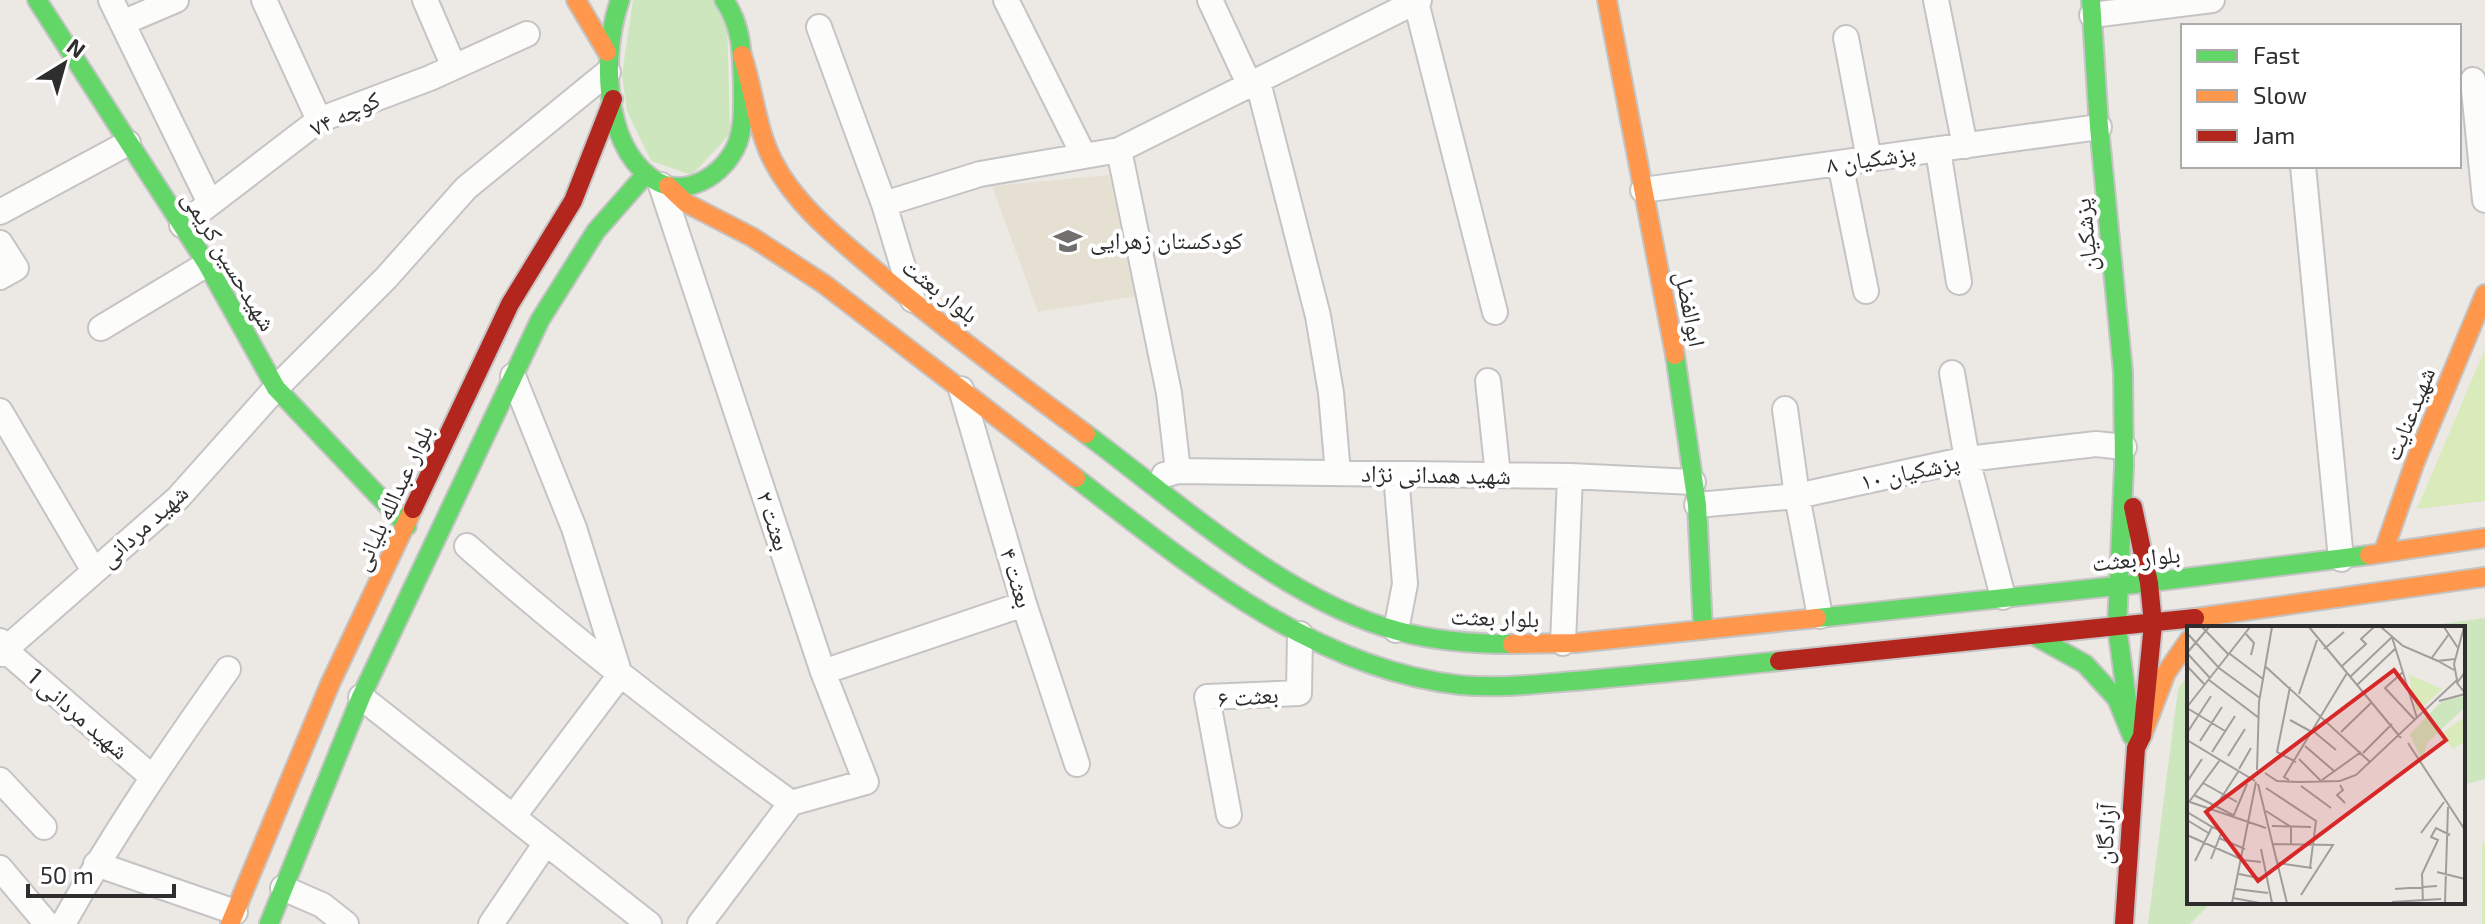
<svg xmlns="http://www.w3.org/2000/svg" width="2485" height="924" font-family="'Exo 2','Noto Naskh Arabic',sans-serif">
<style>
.education{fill:#e6e0d3}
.green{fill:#cee6be}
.pitch{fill:#d9eabb}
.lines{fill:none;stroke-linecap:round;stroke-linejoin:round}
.street-casing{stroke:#c5c4c5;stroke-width:28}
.fast-casing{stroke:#c5c4c5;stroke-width:22}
.slow-casing{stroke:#c5c4c5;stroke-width:22}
.jam-casing{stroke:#c5c4c5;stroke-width:22}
.street{stroke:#fcfcfb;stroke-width:24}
.fast{stroke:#63d668;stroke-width:18}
.slow{stroke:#ff974d;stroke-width:18}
.jam{stroke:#b3261e;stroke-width:18}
.labels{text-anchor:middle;stroke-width:8;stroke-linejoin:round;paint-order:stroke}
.street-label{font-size:24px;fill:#2e2e2e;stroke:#fff}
.poi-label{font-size:24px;fill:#2e2e2e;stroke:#fff;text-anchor:start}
.inset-road{fill:none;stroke:#a09e9b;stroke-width:2}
.view{fill:#d62828;fill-opacity:0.15;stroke:#d62828;stroke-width:4}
.inset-edge{fill:none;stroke:#2e2e2e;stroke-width:4}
</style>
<rect width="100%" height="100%" fill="#ece8e4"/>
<path class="education" d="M1109,175L1136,296L1038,312L992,186Z"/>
<path class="green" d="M633,0H714L727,16L730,134L692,175L651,161L627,111L622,75Z
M2485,618V779L2463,785V628H2411Z
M2189,674V902H2212L2190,924H2148L2178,689Z"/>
<path class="pitch" d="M2485,349V501L2417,509Z
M2482,843H2485V924H2482Z"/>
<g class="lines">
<defs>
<path id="street" d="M111,0L210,203
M264,0L319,120
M425,0L454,67
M1006,0L1083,154
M1210,0L1250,86
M1936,0L1965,146
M1416,2L1495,312
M2092,15L2212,0
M122,23L176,0
M819,27L884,204
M1846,38L1869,159
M2473,80L2485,200
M1258,82L1318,316L1331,393L1338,473
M1119,150L1169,393L1178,471L1164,475
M1938,150L1959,282
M1840,163L1866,291
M2303,166L2341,559
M661,185L823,672L866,782L791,803
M1643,190L2099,127
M0,212L128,143
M182,225L319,120L430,78L527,34
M0,243L16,268L0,277
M913,300L884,204L980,174L1119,150L1419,0
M101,328L207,264
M1952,373L1967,459L2003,597
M1488,381L1498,475
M961,389L1024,604L1077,764
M1785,409L1797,496L1820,616
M0,411L94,571
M1178,471L1570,476L1693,482
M1697,505L1797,496L1967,459L2096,444L2124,447
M467,546C571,638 679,722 791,803
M1396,630L1405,584L1396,474
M0,641L5,650L152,777
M1563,643L1570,476
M0,654L178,498L276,388L386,278L466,188L608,72
M823,672L1024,604
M361,697L649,924
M0,780L44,827
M1229,815L1207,697L1299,693L1300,634
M513,817L620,675L574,528L513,376
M96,864L235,912
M0,868L47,924
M283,888L322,905L346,924
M63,924C112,835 169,752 228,669
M491,924L546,843
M700,924L791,803"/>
<path id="fast" d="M37,0L207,264L276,388L407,526
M620,0C602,51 602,141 650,177C682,202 725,176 738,142C744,124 743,106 743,88C742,56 743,27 724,0
M2091,0L2099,127L2123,372L2124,466L2117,627L2130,722
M1675,355L1697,505L1703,630
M1086,434C1178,502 1285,601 1398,631C1435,641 1474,644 1512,644
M1076,478C1189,565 1313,669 1460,685C1502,689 1545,683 1587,680C1651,674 1715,668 1779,661
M1817,618L2144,583L2369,555
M2033,635L2085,664L2117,699L2132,736
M269,924L361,697L540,320L596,231L646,174"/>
<path id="slow" d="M576,0L607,52
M1607,0L1675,355
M742,55C754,90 756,128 773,161C797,208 843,242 882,276C948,331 1017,383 1086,434
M668,186L686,203L752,237L824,284L1076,478
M2383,553L2415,462L2485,294
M2369,555L2485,538
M2195,618L2485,577
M1512,644L1575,643L1817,618
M2142,736L2166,673L2189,640
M230,924L330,684L413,509"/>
<path id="jam" d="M413,509L510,304L573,201L613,99
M1779,661L2195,618
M2124,924L2136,748L2142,736L2153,624L2149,583L2133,507"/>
</defs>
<use href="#street" class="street-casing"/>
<use href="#fast" class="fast-casing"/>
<use href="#slow" class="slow-casing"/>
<use href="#jam" class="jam-casing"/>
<use href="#street" class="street"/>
<use href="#fast" class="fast"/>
<use href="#slow" class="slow"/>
<use href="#jam" class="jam"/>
</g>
<defs>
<symbol id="school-bare" viewBox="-9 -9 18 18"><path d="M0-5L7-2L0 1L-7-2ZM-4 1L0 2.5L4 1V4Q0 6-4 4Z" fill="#706f6e" stroke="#fff" stroke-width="2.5" paint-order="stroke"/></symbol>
</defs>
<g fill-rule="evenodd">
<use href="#school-bare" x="1048" y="221" width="40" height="40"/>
</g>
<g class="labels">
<g class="street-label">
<text transform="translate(345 114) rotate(-25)" y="8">کوچه ۷۴</text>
<text transform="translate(1871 159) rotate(-8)" y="8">پزشکیان ۸</text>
<text transform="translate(2086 235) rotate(-96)" y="8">پزشکیان</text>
<text transform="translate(229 261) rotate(59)" y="8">شهیدحسین کریمی</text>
<text transform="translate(940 291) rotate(38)" y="8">بلوار بعثت</text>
<text transform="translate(1690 309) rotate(79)" y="8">ابوالفضل</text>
<text transform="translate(2410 414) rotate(-68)" y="8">شهیدعنایت</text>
<text transform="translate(1910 472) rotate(-12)" y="8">پزشکیان ۱۰</text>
<text transform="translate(1436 475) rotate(1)" y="8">شهید همدانی نژاد</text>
<text transform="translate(393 498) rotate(-65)" y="8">بلوار عبدالله بلیانی</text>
<text transform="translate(773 521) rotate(72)" y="8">بعثت ۲</text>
<text transform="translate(144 526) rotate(-42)" y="8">شهید مردانی</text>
<text transform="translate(2136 559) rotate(-6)" y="8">بلوار بعثت</text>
<text transform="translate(1016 578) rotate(73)" y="8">بعثت ۴</text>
<text transform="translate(1495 618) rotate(2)" y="8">بلوار بعثت</text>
<text transform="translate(1248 697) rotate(-5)" y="8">بعثت ۶</text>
<text transform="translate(78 714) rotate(41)" y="8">شهید مردانی 1</text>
<text transform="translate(2106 834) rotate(-86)" y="8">آزادگان</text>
</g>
<g class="poi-label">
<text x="1090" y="249">کودکستان زهرایی</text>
</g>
</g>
<g transform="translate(2187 626)">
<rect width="278" height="278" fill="#ece8e4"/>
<path d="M270,70L278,72V81L240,117L235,136L223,108L253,77Z" fill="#cee6be"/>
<path d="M221,48L255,63L230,86ZM278,91V115L266,123L254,108Z" fill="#d9eabb"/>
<path class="inset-road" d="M15,1L42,29M122,1L214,112M194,1L216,20L251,35M257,1L271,22M0,7L32,42L73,72M59,8L67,17L64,29M137,23L157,6M0,27L23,52M0,27L22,1M43,28L76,53M244,33L262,8M0,40L18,59M79,41L183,136M154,41L179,18L174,13L187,1M267,44L251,35L268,33M216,46L198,62L228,94M278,46L270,57L278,67M163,51L205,11L230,92M22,54L72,92M170,59L209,22M103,61L90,126L109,136M112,68L130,14M252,75L278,68M0,81L63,1M0,82L38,105M103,94L125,106M126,105L149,124M154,106L185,76M0,107L24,70M0,114L68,155M13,115L35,81M221,117L278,204M118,120L147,145M25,126L48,90M176,127L205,98M41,130L58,103M112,133L134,155M52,143L64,122M70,144L72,76L85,1M78,147L90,155L113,156L153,155L169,149L270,54L267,38L277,1M102,154L97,151L160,47M135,154L174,126M0,156L15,133M16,157L50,176M71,158L100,277M153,159L156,164L150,169L158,177M114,160L144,182M79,162L129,195L123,242M7,169L46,189M0,175L79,202M2,176L33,134M29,180L51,146M79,185L104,201V218M0,186L25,201L8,235M46,191L60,158M0,194L23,208M85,200L124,201M234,207L257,176M0,209L56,234L74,236M32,212L58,223M86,218L146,219L114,269M74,223L85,277M24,233L35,205L25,201M91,237L125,242M250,246L278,253M52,248L76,253M49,263L81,267M208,263L250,260M46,272L73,277M205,276L254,273M45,277L69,156M236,277L235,248L251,214L244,211L249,202L263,209M258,277L261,181"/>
<path class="view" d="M207,44L259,114L71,255L19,186Z"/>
<rect width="278" height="278" class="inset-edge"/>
</g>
<rect x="2181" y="24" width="280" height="144" fill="#ffffff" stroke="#ababab" stroke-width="2"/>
<rect x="2197" y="50" width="40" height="12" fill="#63d668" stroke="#ababab" stroke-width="2"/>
<text x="2253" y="64" font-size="24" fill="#2e2e2e">Fast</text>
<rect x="2197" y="90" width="40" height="12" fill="#ff974d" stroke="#ababab" stroke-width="2"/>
<text x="2253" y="104" font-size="24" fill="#2e2e2e">Slow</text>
<rect x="2197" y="130" width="40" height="12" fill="#b3261e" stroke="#ababab" stroke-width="2"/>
<text x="2253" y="144" font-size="24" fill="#2e2e2e">Jam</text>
<g transform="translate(64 64) rotate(37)" stroke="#ffffff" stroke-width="6" paint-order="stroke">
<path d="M0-6L14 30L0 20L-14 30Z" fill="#2e2e2e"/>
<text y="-12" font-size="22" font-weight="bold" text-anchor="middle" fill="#2e2e2e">N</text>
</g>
<path d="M28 884v12h146v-12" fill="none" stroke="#2e2e2e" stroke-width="4"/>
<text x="40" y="884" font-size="24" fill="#2e2e2e" stroke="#ffffff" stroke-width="6" paint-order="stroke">50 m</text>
</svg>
